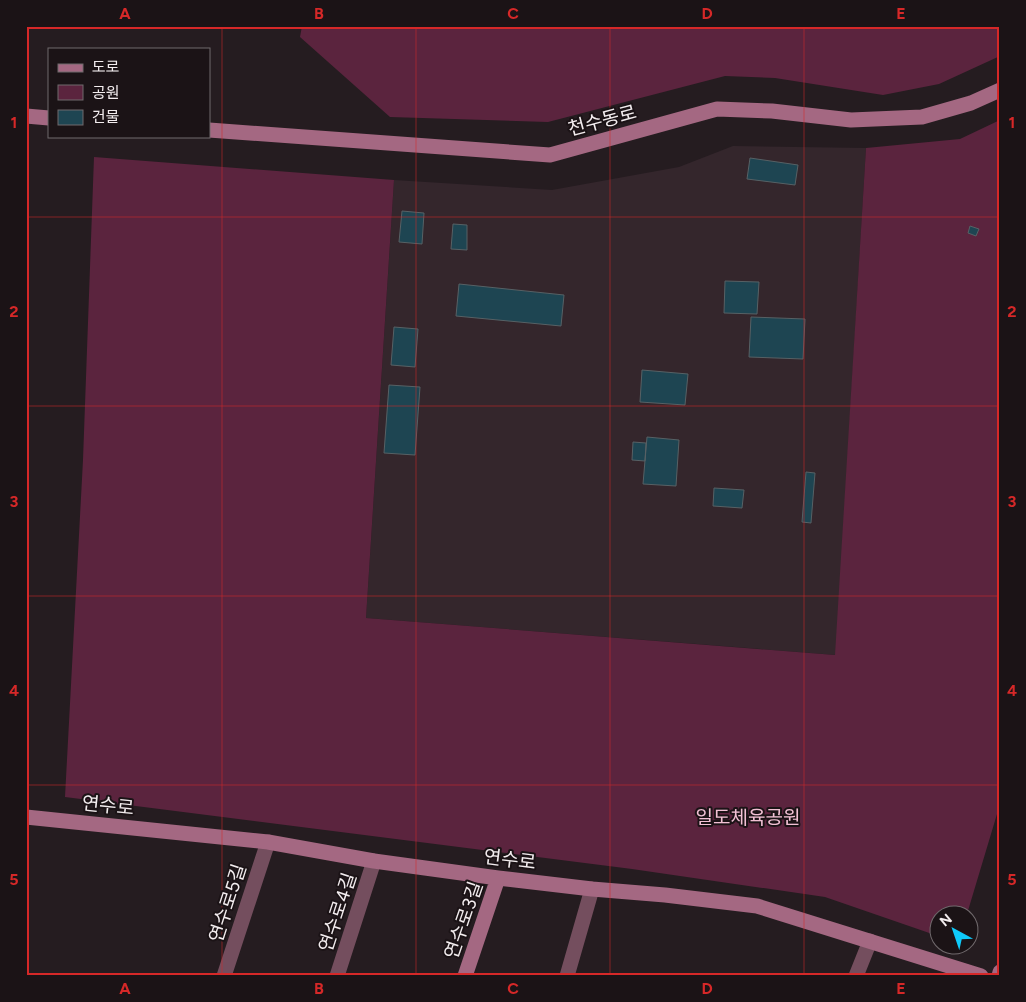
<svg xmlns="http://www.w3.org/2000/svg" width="1026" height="1002" font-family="Figtree,'Noto Sans KR',sans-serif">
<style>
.built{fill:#34262c}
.green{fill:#5b243e}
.building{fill:#1e4552;stroke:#576165}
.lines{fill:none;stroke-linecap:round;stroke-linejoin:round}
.street{stroke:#744e5e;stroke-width:15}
.secondary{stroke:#a46882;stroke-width:15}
.grid{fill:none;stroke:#d62828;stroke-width:1;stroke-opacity:0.55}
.labels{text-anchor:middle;stroke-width:4;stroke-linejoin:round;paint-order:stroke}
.street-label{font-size:19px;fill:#f3edef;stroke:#1b1316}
.park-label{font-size:19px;fill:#f1c0d4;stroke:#1b1316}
.neatline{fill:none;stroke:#d62828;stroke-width:2}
.grid-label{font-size:16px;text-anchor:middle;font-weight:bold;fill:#d62828}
</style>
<rect width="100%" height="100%" fill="#251c20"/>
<path class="built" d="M733,146L866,148L836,655L366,618L394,180L552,190L679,167Z"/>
<path class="green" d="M302,26H1000V56L939,84L883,95L775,78L725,76L548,122L390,117L300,37Z
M1000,120V804L967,914H938V936L825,897L632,869L65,797L83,460L94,157L394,180L366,618L835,655L866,148L960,139Z"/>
<path class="building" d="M750,158L798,165L795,185L747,179Z
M402,211L424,213L422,244L399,242Z
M453,224L467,225V250L451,249Z
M970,226L979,229L976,236L968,233Z
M725,281L759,282L757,314L724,313Z
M459,284L564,295L561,326L456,316Z
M751,317L805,319L803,359L749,357Z
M394,327L418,329L415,367L391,365Z
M642,370L688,374L685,405L640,402Z
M389,385L420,387L415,455L384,453Z
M647,437L679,440L676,486L643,484Z
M633,442L646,443L645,461L632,460Z
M806,472L815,473L811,523L802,522Z
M714,488L744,490L742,508L713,506Z"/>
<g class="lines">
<path class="street" d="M224,976L268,842
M337,976L374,861
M567,976L592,889
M856,976L870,941"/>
<path class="secondary" d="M26,116L49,118
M209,130L550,155L717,109L772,111L851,120L922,117L971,103L1000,90
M26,817L268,842L374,861L498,878L592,889L665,895L757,906L981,976
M465,976L498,878
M999,976L1000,972"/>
</g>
<path class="grid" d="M222,26V976M416,26V976M610,26V976M804,26V976M26,217H1000M26,406H1000M26,596H1000M26,785H1000"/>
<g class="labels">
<g class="street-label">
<text transform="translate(602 120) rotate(-15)" y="7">천수동로</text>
<text transform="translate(108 805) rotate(6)" y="7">연수로</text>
<text transform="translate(510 859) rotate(7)" y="7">연수로</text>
<text transform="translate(227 903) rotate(-72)" y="7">연수로5길</text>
<text transform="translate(337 912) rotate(-72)" y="7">연수로4길</text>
<text transform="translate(463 920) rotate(-71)" y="7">연수로3길</text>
</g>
<g class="park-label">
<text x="748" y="824">일도체육공원</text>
</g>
</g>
<rect width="1026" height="1002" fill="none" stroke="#1b1316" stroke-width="55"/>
<rect x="48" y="48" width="162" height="90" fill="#1b1316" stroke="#716a6d"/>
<rect x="58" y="64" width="25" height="8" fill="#a46882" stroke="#716a6d"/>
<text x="92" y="72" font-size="15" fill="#f3edef">도로</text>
<rect x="58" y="85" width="25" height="15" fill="#5b243e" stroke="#716a6d"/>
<text x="92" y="98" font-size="15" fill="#f3edef">공원</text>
<rect x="58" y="110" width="25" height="15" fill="#1e4552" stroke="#716a6d"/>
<text x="92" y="122" font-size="15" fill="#f3edef">건물</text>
<g transform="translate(954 930) rotate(320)"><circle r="24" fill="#1b1316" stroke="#716a6d"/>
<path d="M0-4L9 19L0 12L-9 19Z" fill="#0fcafa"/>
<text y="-8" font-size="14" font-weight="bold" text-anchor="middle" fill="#f3edef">N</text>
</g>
<rect x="28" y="28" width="970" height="946" class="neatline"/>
<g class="grid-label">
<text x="125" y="19">A</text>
<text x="319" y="19">B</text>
<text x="513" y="19">C</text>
<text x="707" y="19">D</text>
<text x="901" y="19">E</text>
<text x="14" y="128">1</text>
<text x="1012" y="128">1</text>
<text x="14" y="317">2</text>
<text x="1012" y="317">2</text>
<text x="14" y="507">3</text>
<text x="1012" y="507">3</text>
<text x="14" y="696">4</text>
<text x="1012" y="696">4</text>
<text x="14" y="885">5</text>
<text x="1012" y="885">5</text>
<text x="125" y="994">A</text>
<text x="319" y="994">B</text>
<text x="513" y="994">C</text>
<text x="707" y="994">D</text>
<text x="901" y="994">E</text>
</g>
</svg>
